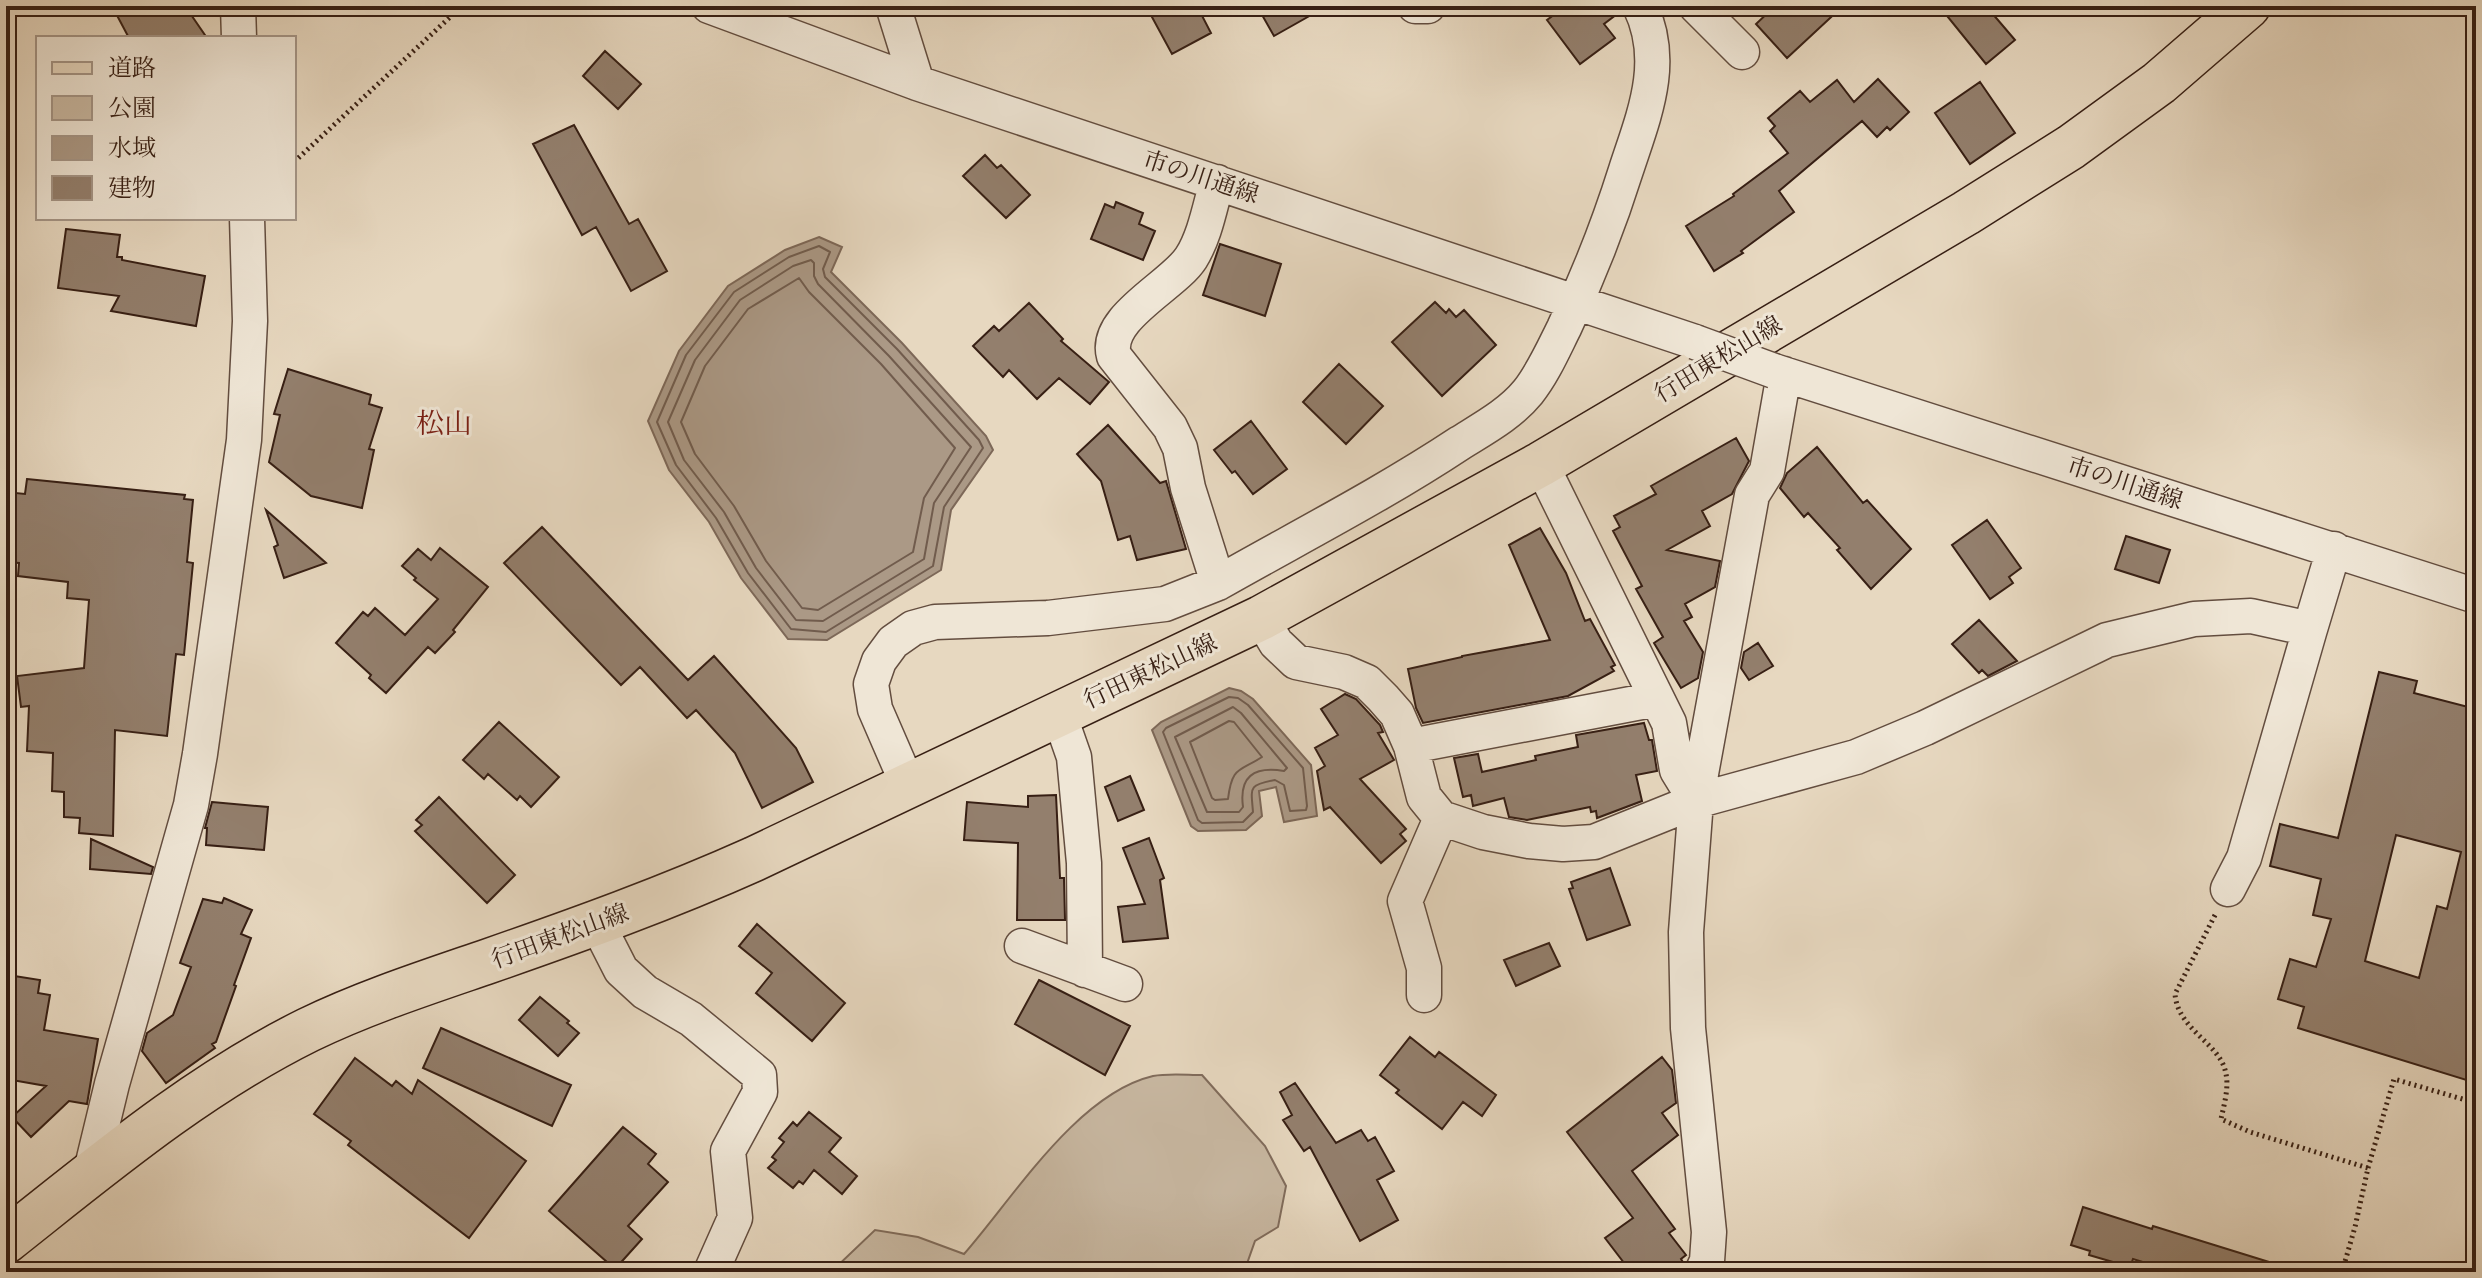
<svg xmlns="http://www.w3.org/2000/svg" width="2482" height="1278" font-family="'IM FELL English','Noto Serif JP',serif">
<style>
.green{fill:#c9b9a3;stroke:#806c5c;stroke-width:2}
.water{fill:#ab9986;stroke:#7d6858;stroke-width:2}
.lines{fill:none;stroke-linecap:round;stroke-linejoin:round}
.shore{stroke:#715c4d;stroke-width:2}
.building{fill:#937f6d;stroke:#371f14;stroke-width:2;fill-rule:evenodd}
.minor-casing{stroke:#634d3f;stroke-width:37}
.major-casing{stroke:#371f14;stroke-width:47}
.path{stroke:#371f14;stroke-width:5;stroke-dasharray:2 4;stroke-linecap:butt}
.minor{stroke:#efe6d6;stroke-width:34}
.major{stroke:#e7d8c0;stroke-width:44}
.minor-bridge-casing{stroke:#634d3f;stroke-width:37;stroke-linecap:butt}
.minor-bridge{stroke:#efe6d6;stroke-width:34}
.labels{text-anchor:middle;stroke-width:6;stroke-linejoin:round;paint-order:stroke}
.street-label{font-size:24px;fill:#371f14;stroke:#efe6d6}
.quarter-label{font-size:28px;fill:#7a1f14;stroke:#efe6d6}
</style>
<rect width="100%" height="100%" fill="#e7d8c0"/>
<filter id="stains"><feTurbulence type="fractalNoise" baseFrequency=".0025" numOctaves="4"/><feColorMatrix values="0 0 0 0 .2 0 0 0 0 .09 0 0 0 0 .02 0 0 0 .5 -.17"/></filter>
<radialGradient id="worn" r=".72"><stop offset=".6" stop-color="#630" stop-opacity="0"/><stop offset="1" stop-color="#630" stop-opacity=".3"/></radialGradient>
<path class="green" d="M1202,1075L1265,1146L1286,1186L1278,1227L1255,1241L1244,1272H831L875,1230L918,1237L964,1254C1014,1197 1077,1094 1153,1076C1168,1073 1187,1075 1202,1075Z"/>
<path class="water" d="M819,237L842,247L831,272L902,343L986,436L993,450L951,510L941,570L827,640L788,639L741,578L709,522L669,470L648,421L679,351L728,286L785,250Z
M1229,688L1241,691L1253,699L1311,765L1317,816L1284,822L1276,787L1259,791L1262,816L1246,830L1198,831L1191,826L1152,730L1161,722Z"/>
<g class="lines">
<path class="shore" d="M819,246L830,252L823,269L825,277L897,349L979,440L983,448L944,507L933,566L826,632L791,629L748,573L716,518L676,465L657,422L686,355L734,292L789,257Z
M811,260L814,263V276L818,284L889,356L971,447L934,503L924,559L823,621L796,620L756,568L724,512L684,460L668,422L695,360L740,300L793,266Z
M799,278L809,292L881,364L955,448L924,498L913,552L818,610L802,608L766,561L734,506L695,454L681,422L705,366L748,309Z
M1229,697L1238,698L1248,705L1303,768L1307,806L1306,810L1290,811L1284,785L1275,780C1248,785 1251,787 1253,812L1243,822L1202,823L1198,820L1163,732L1166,728Z
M1233,707L1241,713L1287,768L1284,771C1253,766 1239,777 1243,807L1239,812H1207L1175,737Z
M1229,721L1234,722L1262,757C1239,772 1232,766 1228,799L1215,800L1212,798L1190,742Z"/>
</g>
<path class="building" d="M112,6H185L207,38H129Z
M1146,6H1197L1211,33L1172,54Z
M1257,6H1327L1274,36Z
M1566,6H1620L1621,11L1604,24L1615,38L1580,64L1547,20Z
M1775,6H1843L1787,58L1756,24Z
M1939,6H1986L2015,40L1986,64Z
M605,51L641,84L618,109L583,76Z
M1878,79L1909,112L1890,130L1887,127L1877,137L1862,121L1779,191L1794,212L1741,251L1743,253L1714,271L1686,226L1734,196L1733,194L1788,153L1770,131L1775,126L1768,118L1800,91L1810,102L1837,80L1854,102Z
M1980,82L2015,133L1970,164L1935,113Z
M574,125L629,224L638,219L667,271L631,291L596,227L582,235L533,144Z
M985,155L997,168L1001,165L1030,195L1006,218L963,176Z
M1116,202L1143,213L1139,224L1155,231L1143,260L1091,239L1105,204L1114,208Z
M66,229L120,235L117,257H122V260L205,276L196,326L111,311L119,296L58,288Z
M1220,244L1281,264L1265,316L1203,295Z
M1435,302L1446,313L1449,309L1456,317L1464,310L1496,345L1442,396L1392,342Z
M1029,303L1063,339L1061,341L1109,382L1090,404L1059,378L1037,399L1009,370L1003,377L973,346L994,326L999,331Z
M1339,364L1383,406L1346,444L1303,402Z
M288,369L371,395L369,404L382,408L369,449L374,450L362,508L311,496L269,462L280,415L274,414Z
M1251,421L1287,469L1253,494L1235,471L1232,473L1214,450Z
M1108,425L1160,483L1166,481L1186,549L1137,560L1130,536L1118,540L1101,481L1077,454Z
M1736,438L1749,461L1732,494L1702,511L1710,526L1667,550L1720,561L1715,587L1685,604L1692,617L1684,621L1703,652L1698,678L1681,688L1654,643L1663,637L1636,589L1642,586L1613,531L1620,527L1614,516L1656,494L1651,486Z
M1817,447L1863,503L1867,500L1911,549L1871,589L1837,550L1840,548L1808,513L1804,517L1780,488L1787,473Z
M27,479L185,495L184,499L193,500L187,562L193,563L184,655L176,654L167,736L115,730L113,836L79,833L80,818L64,817V792L52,791L53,753L27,751L29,706L21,707L17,676L84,668L89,600L67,598L68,582L18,576L19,563L6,562V492L25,494Z
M266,510L326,563L284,578L274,547L278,545Z
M1987,520L2021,568L2009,577L2013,583L1990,599L1952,545Z
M542,527L688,680L714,656L796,748L813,782L762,808L735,753L696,710L687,718L640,667L621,685L504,563Z
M1540,528L1566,573L1585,621L1590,619L1615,665L1611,667L1614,671L1568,696L1423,723L1416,708L1408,669L1462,657V656L1550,640L1509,545Z
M2126,536L2170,550L2159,583L2115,569Z
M440,548L488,587L453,630L455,632L435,653L428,647L386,693L369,678L371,675L336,643L363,612L368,616L375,608L405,635L438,599L414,580L416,578L402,566L418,549L431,560Z
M1979,620L2017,661L1988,676L1982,670L1979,673L1952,644Z
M1758,643L1773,666L1749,680L1741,668L1744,652Z
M2379,672L2417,681L2414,693L2476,709V1083L2298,1028L2304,1007L2278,999L2290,959L2316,967L2331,919L2313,915L2321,879L2270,866L2280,824L2338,838ZM2396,835L2461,852L2447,909L2437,906L2419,978L2365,961Z
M1345,694L1356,699L1380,725L1383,732L1378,733L1394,760L1360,779L1406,829L1400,834L1406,841L1381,863L1330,807L1324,810L1317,771L1325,766L1315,748L1338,735L1321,709Z
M499,722L559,777L531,807L520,796L517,800L488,774L484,779L463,760Z
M1644,723L1649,740H1652L1657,771L1636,775L1642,801L1597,818L1596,811L1591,812L1590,807L1527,820L1509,817L1504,798L1473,806L1471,795L1463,797L1454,758L1478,754L1482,772L1536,760L1535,756L1578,747L1576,735Z
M1130,776L1144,810L1118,821L1105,787Z
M1056,795L1060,878H1064L1065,920H1017L1018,843L964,840L967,802L1028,807V796Z
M439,797L515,875L487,903L415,831L422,825L416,820Z
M212,802L268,807L264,850L206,845L207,828H205Z
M1149,838L1164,878L1160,880L1168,938L1123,942L1118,907L1145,904L1123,848Z
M91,839L153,867L151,874L90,869Z
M1610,868L1630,925L1587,940L1569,889L1573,888L1571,882Z
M224,898L252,910L241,934L251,938L234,985L236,986L216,1042L212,1044L215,1048L166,1083L142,1051L147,1033L173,1015L191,967L180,963L203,899L222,903Z
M757,924L845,1003L812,1041L756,993L772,973L739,946Z
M1549,943L1560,966L1516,986L1504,960Z
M8,975L40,980L38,993L50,995L44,1030L98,1039L87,1104L69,1101L31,1137L12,1117L46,1086L6,1079L16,1015L6,1014Z
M1039,980L1130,1026L1105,1075L1015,1024Z
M540,997L569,1021L567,1023L579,1033L558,1056L519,1020Z
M441,1028L571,1085L552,1126L423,1068Z
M1410,1037L1435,1057L1439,1052L1496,1095L1482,1116L1463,1102L1442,1129L1396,1093L1399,1090L1380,1075Z
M1662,1057L1672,1070L1676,1103L1662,1113L1678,1135L1632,1171L1675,1229L1669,1233L1686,1255L1681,1259L1684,1264L1682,1272H1631L1605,1238L1633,1218L1567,1132Z
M355,1058L392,1086L396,1081L412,1094L418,1080L526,1161L469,1238L348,1145L351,1141L314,1114Z
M1295,1083L1336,1143L1361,1130L1368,1141L1375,1137L1394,1171L1377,1180L1398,1220L1360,1241L1310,1147L1304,1151L1283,1120L1292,1115L1280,1092Z
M809,1112L841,1138L829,1152L857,1176L842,1194L814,1170L803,1184L799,1181L793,1188L768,1168L776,1160L772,1157L784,1142L779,1138L793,1122L797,1126Z
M623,1127L656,1154L648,1164L668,1182L628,1226L642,1239L615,1269L549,1211Z
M2083,1207L2152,1229L2153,1226L2282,1266L2281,1272H2175L2133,1259L2130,1267L2089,1255L2090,1251L2071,1245Z"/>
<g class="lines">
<defs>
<path id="minor" d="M238,6L239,38
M709,6L917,83L1695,342
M893,6L917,83
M1415,6H1428
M1696,6L1742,52
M1217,182C1210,206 1205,236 1191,258C1173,286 1103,318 1114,356L1170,427L1180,448L1188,488L1218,583
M1774,371L2476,596
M1541,464L1669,723L1677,770L1696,801
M1261,618L1276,643L1296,662L1344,672L1367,682L1383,698L1397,714L1411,746L1424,797L1441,818L1483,832L1529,841L1563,844L1594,842L1696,801L1856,757L1925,728L2107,640L2194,619L2251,616L2310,629L2334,549
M1059,714L1074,757L1084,863L1085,970
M1411,746L1657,699
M908,785L875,709L871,684L879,661L893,642L913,628L935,622L1048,618L1165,604L1218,583C1299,537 1383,494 1460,443C1484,428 1510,414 1528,392C1543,373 1553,350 1564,328C1588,277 1609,224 1626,170C1644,115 1667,62 1640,6
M2228,889L2244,858L2310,629
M597,923L621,970L645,992L691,1019L759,1075L760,1092L728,1151L735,1218L711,1272
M1022,946L1125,984
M1424,995V968L1405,901L1441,818
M90,1175L112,1084L191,805L200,754L244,440L250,321L247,218
M1702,1272L1707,1261L1709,1232L1688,1028L1686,932L1696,801L1752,495L1767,471L1784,374"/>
<path id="major" d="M6,1241C102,1165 197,1085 308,1030C366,1002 428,982 489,961C578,930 667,898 754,859L1261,618L1541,464L1966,213L2071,147L2159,83L2248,6"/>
</defs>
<use href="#minor" class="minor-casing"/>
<use href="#major" class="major-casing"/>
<path class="path" d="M294,162L462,6
M2215,915L2175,994C2178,1031 2221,1043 2226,1074C2229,1088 2224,1105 2221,1119L2250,1132L2368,1168L2355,1227L2342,1272
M2368,1168L2394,1079L2476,1103"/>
<use href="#minor" class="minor"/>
<use href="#major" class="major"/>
<defs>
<path id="minor-bridge" d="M1695,342L1774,371"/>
</defs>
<use href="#minor-bridge" class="minor-bridge-casing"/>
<use href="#minor-bridge" class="minor-bridge"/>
</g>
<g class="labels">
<g class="street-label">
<text transform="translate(1201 177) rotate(18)" y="8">市の川通線</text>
<text transform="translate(1718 359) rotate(-31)" y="8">行田東松山線</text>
<text transform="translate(2125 483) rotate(18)" y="8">市の川通線</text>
<text transform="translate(1150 671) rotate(-25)" y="8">行田東松山線</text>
<text transform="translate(560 936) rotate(-20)" y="8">行田東松山線</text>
</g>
<g class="quarter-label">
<text x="444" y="433">松山</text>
</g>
</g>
<rect width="2482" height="1278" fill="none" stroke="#e7d8c0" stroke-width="32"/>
<rect x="8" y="8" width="2466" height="1262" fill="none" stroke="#371f14" stroke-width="4"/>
<rect x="16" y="16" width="2450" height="1246" fill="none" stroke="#371f14" stroke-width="2"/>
<rect x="36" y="36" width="260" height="184" fill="#efe6d6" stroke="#a59688" stroke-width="2"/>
<rect x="52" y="62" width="40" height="12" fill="#e7d8c0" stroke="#a59688" stroke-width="2"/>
<text x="108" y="76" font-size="24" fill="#371f14">道路</text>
<rect x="52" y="96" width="40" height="24" fill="#c9b9a3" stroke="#a59688" stroke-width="2"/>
<text x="108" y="116" font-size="24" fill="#371f14">公園</text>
<rect x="52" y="136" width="40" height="24" fill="#ab9986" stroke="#a59688" stroke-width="2"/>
<text x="108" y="156" font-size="24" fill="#371f14">水域</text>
<rect x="52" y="176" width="40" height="24" fill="#937f6d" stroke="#a59688" stroke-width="2"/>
<text x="108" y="196" font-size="24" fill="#371f14">建物</text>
<rect width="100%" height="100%" filter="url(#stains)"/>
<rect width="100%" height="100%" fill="url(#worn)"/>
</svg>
